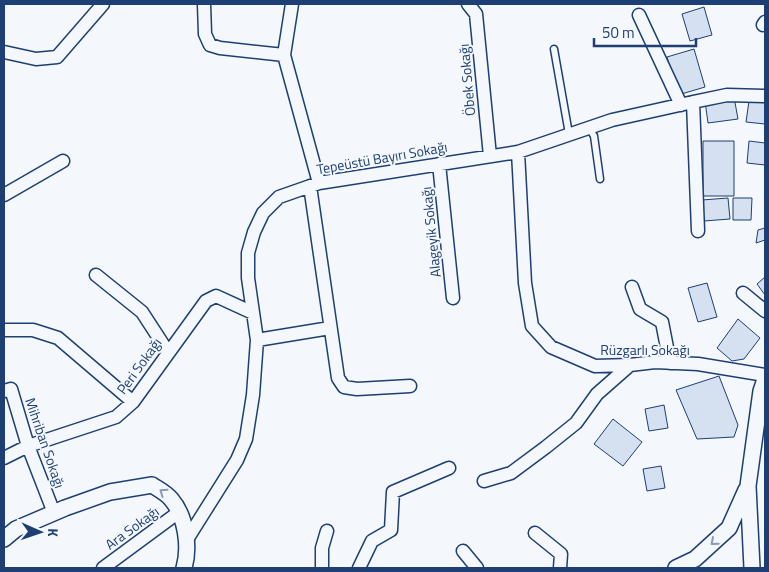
<svg xmlns="http://www.w3.org/2000/svg" width="769" height="572" font-family="'Titillium Web',sans-serif">
<style>
.building{fill:#d5e0f0;stroke:#1d3f73}
.lines{fill:none;stroke-linecap:round;stroke-linejoin:round}
.service-casing{stroke:#1d3f73;stroke-width:9}
.minor-casing{stroke:#1d3f73;stroke-width:15}
.tertiary-casing{stroke:#1d3f73;stroke-width:18}
.service{stroke:#f4f7fb;stroke-width:6}
.minor{stroke:#f4f7fb;stroke-width:12}
.tertiary{stroke:#f4f7fb;stroke-width:15}
.oneway{stroke:#889bb7}
.labels{text-anchor:middle;stroke-width:4;stroke-linejoin:round;paint-order:stroke}
.street-label{font-size:14px;fill:#1d3f73;stroke:#f4f7fb}
</style>
<rect width="100%" height="100%" fill="#f4f7fb"/>
<path class="building" d="M704,7L712,35L690,41L682,14Z
M694,49L705,87L678,95L667,57Z
M734,97L738,119L708,123L705,101Z
M749,101L765,102V124L746,122Z
M703,141H734V196H703Z
M749,141L765,143V165L747,163Z
M728,198L730,219L704,221L702,200Z
M733,198H752L751,220H733Z
M765,228V240L756,243L758,230Z
M765,277V295L757,284Z
M707,283L717,317L698,322L688,288Z
M738,319L760,338L744,359L732,361L717,348Z
M719,376L738,425L734,437L697,439L676,390Z
M664,405L668,428L649,431L645,409Z
M613,419L642,442L623,466L594,444Z
M661,466L665,488L647,491L643,469Z"/>
<g class="lines">
<defs>
<path id="service" d="M554,49L569,134
M589,128L594,136L600,179"/>
<path id="minor" d="M204,4L205,34L210,45L220,48L284,55
M292,4L284,55L319,183
M468,4L476,14L490,156
M639,15L681,105
M763,25L765,22
M4,52L36,59L57,57L103,4
M693,102L698,231
M518,152L525,283L532,326L551,347L595,366L630,365L655,362L698,364L765,375
M439,164L453,298
M310,186L338,378L344,387L357,389L410,386
M4,195L63,161
M96,275L142,312L168,352
M632,287L640,309L662,322L670,363
M743,293L765,311
M4,330H33L58,338L133,402
M257,340L330,328
M4,391L11,389L28,446L54,513
M4,458L28,446L116,417L133,402L206,301L216,296L253,313
M484,481L511,473L546,447L576,423L597,394L630,365
M535,533L561,554L560,568
M186,541L237,460L246,439L253,395L257,340L248,278V253L254,232L263,213L279,197L319,183L518,152L612,120L693,102L727,95L765,96
M463,551L477,568
M103,568L179,512
M322,568V548L327,531
M359,568L372,541L391,530L393,492L449,468"/>
<path id="tertiary" d="M4,539L16,529L65,508L110,492L152,485C158,489 166,493 171,499C186,516 190,547 184,568
M676,568L695,559L729,528L746,490
M752,568L748,486L761,391L765,379"/>
</defs>
<use href="#service" class="service-casing"/>
<use href="#minor" class="minor-casing"/>
<use href="#tertiary" class="tertiary-casing"/>
<use href="#service" class="service"/>
<use href="#minor" class="minor"/>
<use href="#tertiary" class="tertiary"/>
</g>
<defs><path id="oneway-chevron" d="M-2-3.5L2.5 0L-2 3.5" fill="none" stroke-width="1.6" stroke-linecap="round" stroke-linejoin="round" transform="scale(1.25)"/></defs>
<g class="oneway">
<use href="#oneway-chevron" transform="translate(163 492) rotate(-145)"/>
<use href="#oneway-chevron" transform="translate(714 542) rotate(139)"/>
</g>
<g class="labels">
<g class="street-label">
<text transform="translate(467 80) rotate(-95)" y="5">Öbek Sokağı</text>
<text transform="translate(382 158) rotate(-10)" y="5">Tepeüstü Bayırı Sokağı</text>
<text transform="translate(431 232) rotate(-96)" y="5">Alageyik Sokağı</text>
<text x="645" y="355">Rüzgarlı Sokağı</text>
<text transform="translate(139 366) rotate(-54)" y="5">Peri Sokağı</text>
<text transform="translate(45 443) rotate(71)" y="5">Mihriban Sokağı</text>
<text transform="translate(132 528) rotate(-36)" y="5">Ara Sokağı</text>
</g>
</g>
<rect width="769" height="572" fill="none" stroke="#1d3f73" stroke-width="10"/>
<g transform="translate(40 532) rotate(92)" stroke="#f4f7fb" stroke-width="4" paint-order="stroke">
<path d="M0-4L9 19L0 12L-9 19Z" fill="#1d3f73"/>
<text y="-8" font-size="14" font-weight="bold" text-anchor="middle" fill="#1d3f73">K</text>
</g>
<path d="M594 38v8h102v-8" fill="none" stroke="#1d3f73" stroke-width="2.5"/>
<text x="602" y="38" font-size="15" fill="#1d3f73" stroke="#f4f7fb" stroke-width="4" paint-order="stroke">50 m</text>
</svg>
